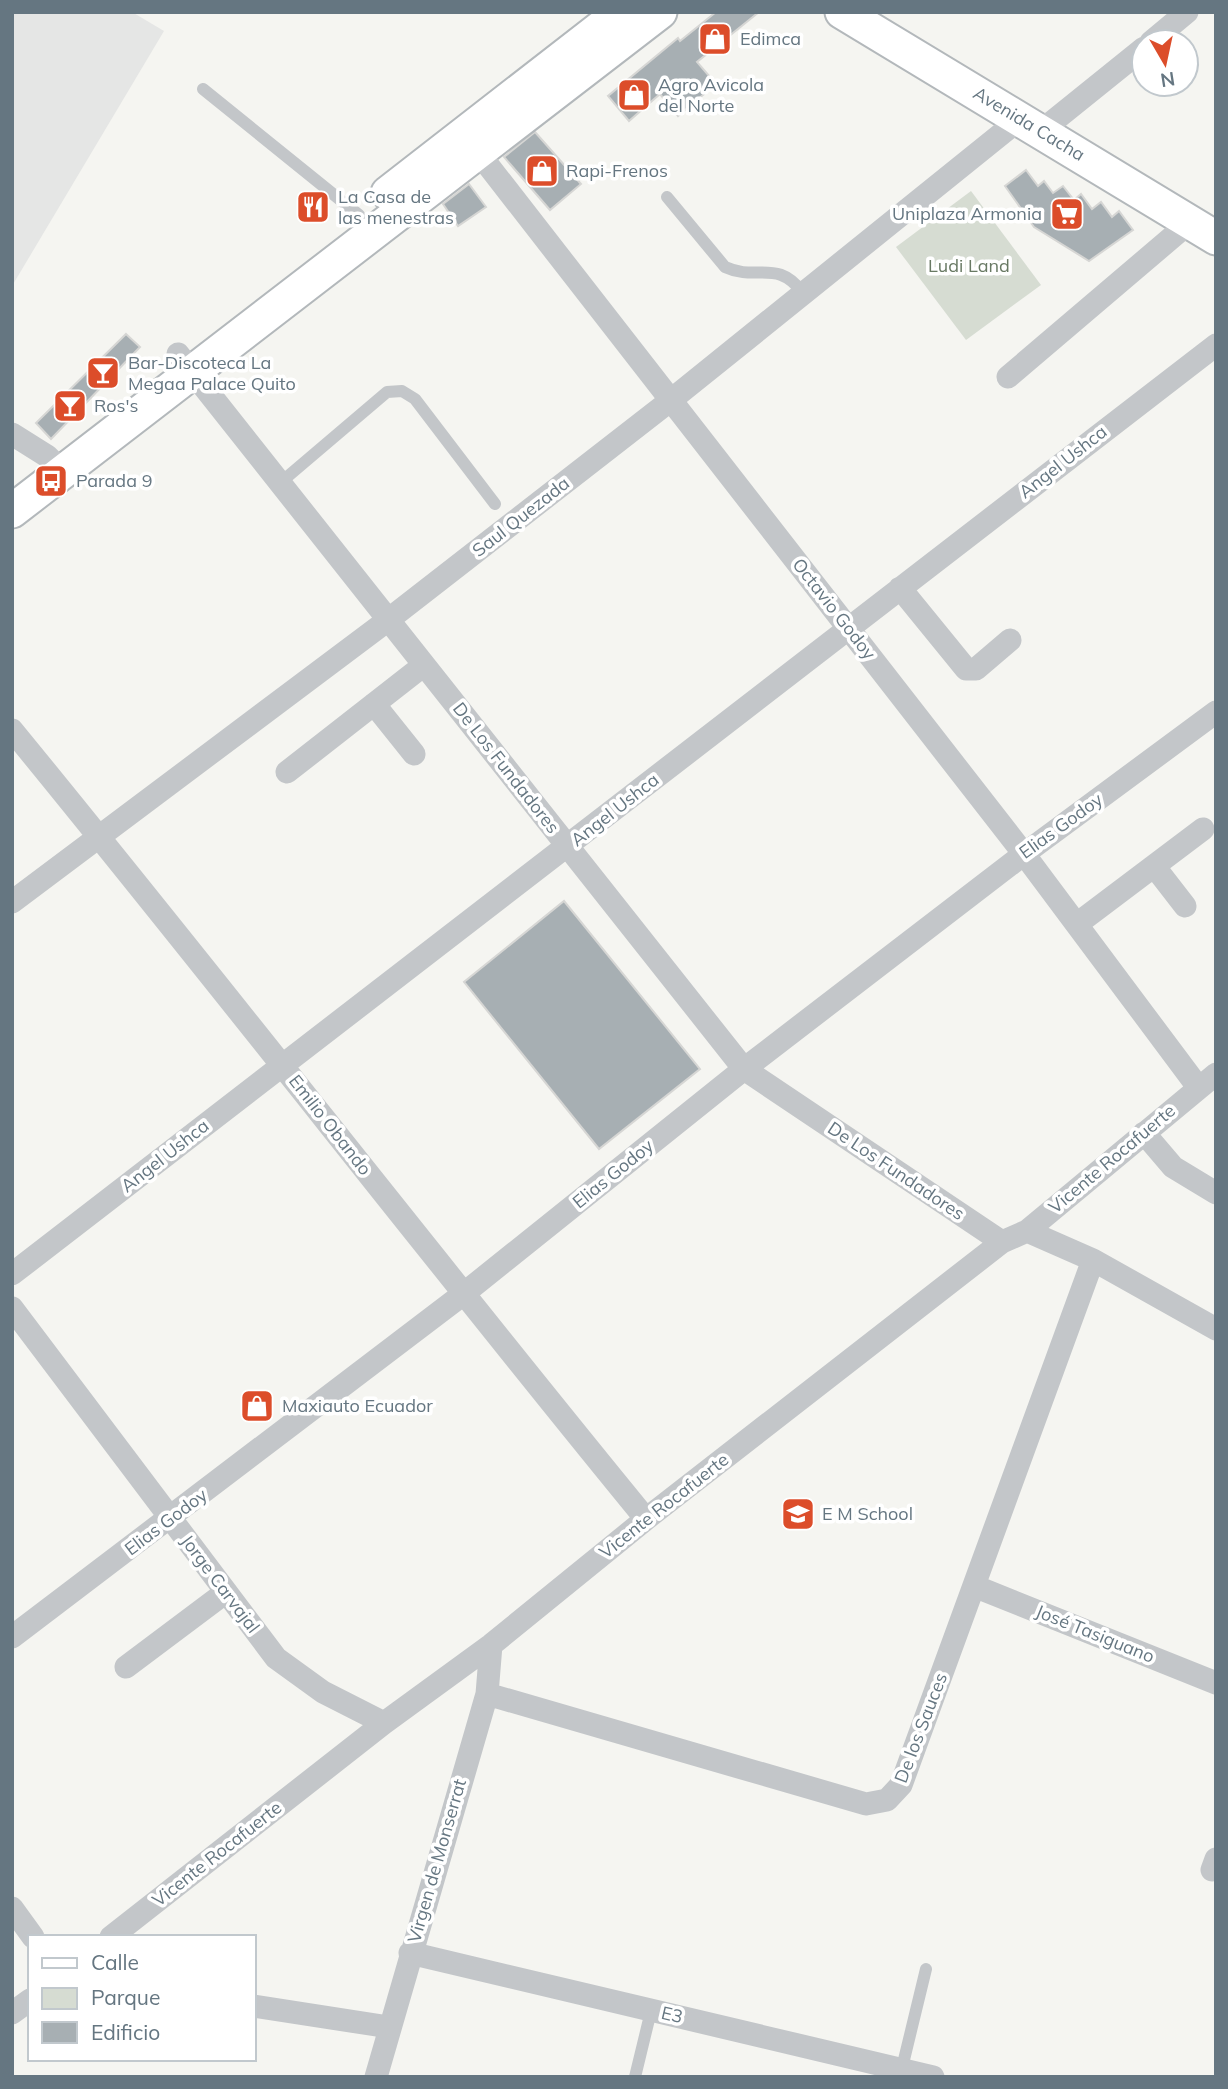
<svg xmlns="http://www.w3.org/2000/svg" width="1228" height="2089" font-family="Mulish,sans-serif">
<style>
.built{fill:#e5e6e5}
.green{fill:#d6dcd2}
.building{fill:#a7afb3;stroke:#d6d6d4;stroke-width:2}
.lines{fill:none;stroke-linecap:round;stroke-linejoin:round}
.secondary-casing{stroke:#b3b8bb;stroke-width:37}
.lane{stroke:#c3c6c9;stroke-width:12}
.street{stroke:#c3c6c9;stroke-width:23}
.secondary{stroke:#fff;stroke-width:33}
.labels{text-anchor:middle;stroke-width:7;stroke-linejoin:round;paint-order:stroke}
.poi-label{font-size:18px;fill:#657681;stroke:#fff;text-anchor:start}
.street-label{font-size:18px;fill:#657681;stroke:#fff}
.park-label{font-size:18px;fill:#687963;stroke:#fff}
</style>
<rect width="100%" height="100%" fill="#f5f5f1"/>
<path class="built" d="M12,12H132L164,31L12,286Z"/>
<path class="green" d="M971,191L1041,285L966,340L896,247Z"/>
<path class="building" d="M716,12H759L697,62L716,84L678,116L660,94L629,121L608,96L678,38L680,41Z
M535,132L581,184L550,210L504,157Z
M1026,170L1038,186L1044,181L1053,193L1063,186L1074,200L1081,194L1092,209L1101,202L1112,217L1119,211L1133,230L1089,261L1034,227L1005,186Z
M469,184L486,207L458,226L443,204Z
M126,334L140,347L51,439L36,423Z
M564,901L700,1069L599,1149L464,982Z"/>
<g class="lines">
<defs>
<path id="secondary" d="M842,12L1216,238
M388,193L621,12
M12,511L660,12"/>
</defs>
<use href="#secondary" class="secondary-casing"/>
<path class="lane" d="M203,89L359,215
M667,197L725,267C757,282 777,258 803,293
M280,483L387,392L402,391L415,399L495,504
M902,2068L926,1969
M635,2077L651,2011"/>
<path class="street" d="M1151,42L1187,12
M1041,131L1144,48
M470,142L1024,854L1198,1087
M178,354L744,1069L1002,1242
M1008,377L1190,222
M12,434L47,456L63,472
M900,588L966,669H976L1010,640
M374,704L414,754
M12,730C226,991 432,1258 646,1519
M287,772L424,665
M1154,866L1185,906
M12,902L388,620L671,400L1020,119
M1077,924L1203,829
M1144,1133L1173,1167L1216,1193
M1027,1231L1093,1260L1216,1329
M12,1274L1216,345
M12,1308L276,1658L323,1692L384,1723
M974,1586L1216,1683
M12,1637L462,1295L744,1069L1024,854L1216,712
M126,1667L226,1592
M487,1694L866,1804L887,1800L901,1785L1093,1260
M1212,1870L1216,1859
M12,1908L33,1937
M111,1937L384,1723L491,1645L646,1519L1002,1242L1027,1231L1216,1074
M410,1953L933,2077
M254,2006L389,2027
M12,2013L30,2000
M376,2077L487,1694L491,1645"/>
<use href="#secondary" class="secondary"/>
</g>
<defs>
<symbol id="shop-square" viewBox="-11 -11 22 22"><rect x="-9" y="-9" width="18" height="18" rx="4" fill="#dc4d2a" stroke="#fff"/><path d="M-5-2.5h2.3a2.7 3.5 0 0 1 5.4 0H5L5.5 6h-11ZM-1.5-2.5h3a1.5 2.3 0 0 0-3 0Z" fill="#fff"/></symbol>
<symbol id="restaurant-square" viewBox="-11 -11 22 22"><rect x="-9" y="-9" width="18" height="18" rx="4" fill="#dc4d2a" stroke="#fff"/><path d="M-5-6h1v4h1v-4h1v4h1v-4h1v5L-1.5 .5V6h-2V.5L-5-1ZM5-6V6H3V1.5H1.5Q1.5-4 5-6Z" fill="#fff"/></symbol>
<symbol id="supermarket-square" viewBox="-11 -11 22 22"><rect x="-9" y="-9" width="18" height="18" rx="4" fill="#dc4d2a" stroke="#fff"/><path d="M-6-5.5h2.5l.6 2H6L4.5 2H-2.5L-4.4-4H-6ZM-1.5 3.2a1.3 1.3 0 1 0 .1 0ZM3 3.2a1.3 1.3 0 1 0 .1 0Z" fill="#fff"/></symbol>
<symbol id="bar-square" viewBox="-11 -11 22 22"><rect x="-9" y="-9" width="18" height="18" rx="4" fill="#dc4d2a" stroke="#fff"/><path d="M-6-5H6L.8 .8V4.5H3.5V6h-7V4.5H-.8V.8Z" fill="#fff"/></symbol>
<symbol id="bus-square" viewBox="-11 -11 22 22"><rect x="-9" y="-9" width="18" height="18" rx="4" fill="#dc4d2a" stroke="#fff"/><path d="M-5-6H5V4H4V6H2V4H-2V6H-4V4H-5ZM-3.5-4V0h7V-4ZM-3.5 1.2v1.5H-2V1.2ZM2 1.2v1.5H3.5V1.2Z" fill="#fff"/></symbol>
<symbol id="school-square" viewBox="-11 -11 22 22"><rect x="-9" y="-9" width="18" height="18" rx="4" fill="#dc4d2a" stroke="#fff"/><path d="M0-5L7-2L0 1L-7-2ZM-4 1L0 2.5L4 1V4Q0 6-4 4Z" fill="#fff"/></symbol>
</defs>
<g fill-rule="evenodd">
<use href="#shop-square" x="696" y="20" width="38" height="38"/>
<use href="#shop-square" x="615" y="76" width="38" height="38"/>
<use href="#shop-square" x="523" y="152" width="38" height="38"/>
<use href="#restaurant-square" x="294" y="188" width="38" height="38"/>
<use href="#supermarket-square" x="1048" y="195" width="38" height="38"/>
<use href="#bar-square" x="84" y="354" width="38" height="38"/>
<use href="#bar-square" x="51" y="387" width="38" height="38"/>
<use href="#bus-square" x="32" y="462" width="38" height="38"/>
<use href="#shop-square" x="238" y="1387" width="38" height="38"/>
<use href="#school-square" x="779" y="1495" width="38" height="38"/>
</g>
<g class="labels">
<g class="poi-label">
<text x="740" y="45">Edimca</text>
<text x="658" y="91">Agro Avicola<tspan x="658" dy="21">del Norte</tspan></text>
<text x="566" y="177">Rapi-Frenos</text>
<text x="338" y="203">La Casa de<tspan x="338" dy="21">las menestras</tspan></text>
<text x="1042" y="220" text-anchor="end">Uniplaza Armonia</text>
<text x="128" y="369">Bar-Discoteca La<tspan x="128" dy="21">Megaa Palace Quito</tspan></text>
<text x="94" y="412">Ros's</text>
<text x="76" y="487">Parada 9</text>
<text x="282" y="1412">Maxiauto Ecuador</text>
<text x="822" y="1520">E M School</text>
</g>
<g class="street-label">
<text transform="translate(1029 124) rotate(31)" y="6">Avenida Cacha</text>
<text transform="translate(1063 462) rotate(-38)" y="6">Angel Ushca</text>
<text transform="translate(521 517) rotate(-38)" y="6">Saul Quezada</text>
<text transform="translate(834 609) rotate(52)" y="6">Octavio Godoy</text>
<text transform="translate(506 768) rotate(52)" y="6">De Los Fundadores</text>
<text transform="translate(615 810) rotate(-38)" y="6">Angel Ushca</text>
<text transform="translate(1061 826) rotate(-36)" y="6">Elias Godoy</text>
<text transform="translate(330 1125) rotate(52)" y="6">Emilio Obando</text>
<text transform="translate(165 1156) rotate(-38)" y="6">Angel Ushca</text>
<text transform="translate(1112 1159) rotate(-40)" y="6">Vicente Rocafuerte</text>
<text transform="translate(896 1171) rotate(34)" y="6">De Los Fundadores</text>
<text transform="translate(613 1174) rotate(-39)" y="6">Elias Godoy</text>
<text transform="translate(664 1506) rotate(-38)" y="6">Vicente Rocafuerte</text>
<text transform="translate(166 1522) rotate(-37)" y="6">Elias Godoy</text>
<text transform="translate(220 1584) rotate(53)" y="6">Jorge Carvajal</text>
<text transform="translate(1095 1634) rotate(22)" y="6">José Tasiguano</text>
<text transform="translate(921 1728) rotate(-69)" y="6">De los Sauces</text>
<text transform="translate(217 1854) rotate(-38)" y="6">Vicente Rocafuerte</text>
<text transform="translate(437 1861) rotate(-74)" y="6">Virgen de Monserrat</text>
<text transform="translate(672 2015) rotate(13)" y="6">E3</text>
</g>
<g class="park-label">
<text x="969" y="272">Ludi Land</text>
</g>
</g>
<rect width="1228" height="2089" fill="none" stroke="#657681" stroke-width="28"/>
<rect x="28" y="1935" width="228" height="126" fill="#ffffff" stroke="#c1c8cd" stroke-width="2"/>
<rect x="42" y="1958" width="35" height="10" fill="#ffffff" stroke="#c1c8cd" stroke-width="2"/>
<text x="91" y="1970" font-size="21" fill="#657681">Calle</text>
<rect x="42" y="1988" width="35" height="21" fill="#d6dcd2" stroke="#c1c8cd" stroke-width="2"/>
<text x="91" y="2005" font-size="21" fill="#657681">Parque</text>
<rect x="42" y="2022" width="35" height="21" fill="#a7afb3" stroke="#c1c8cd" stroke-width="2"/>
<text x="91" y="2040" font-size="21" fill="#657681">Edificio</text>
<g transform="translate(1165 63) rotate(171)"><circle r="33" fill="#ffffff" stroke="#c1c8cd" stroke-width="2"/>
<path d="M0-5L12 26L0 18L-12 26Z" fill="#dc4d2a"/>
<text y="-10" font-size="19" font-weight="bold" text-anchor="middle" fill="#657681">N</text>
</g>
</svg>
